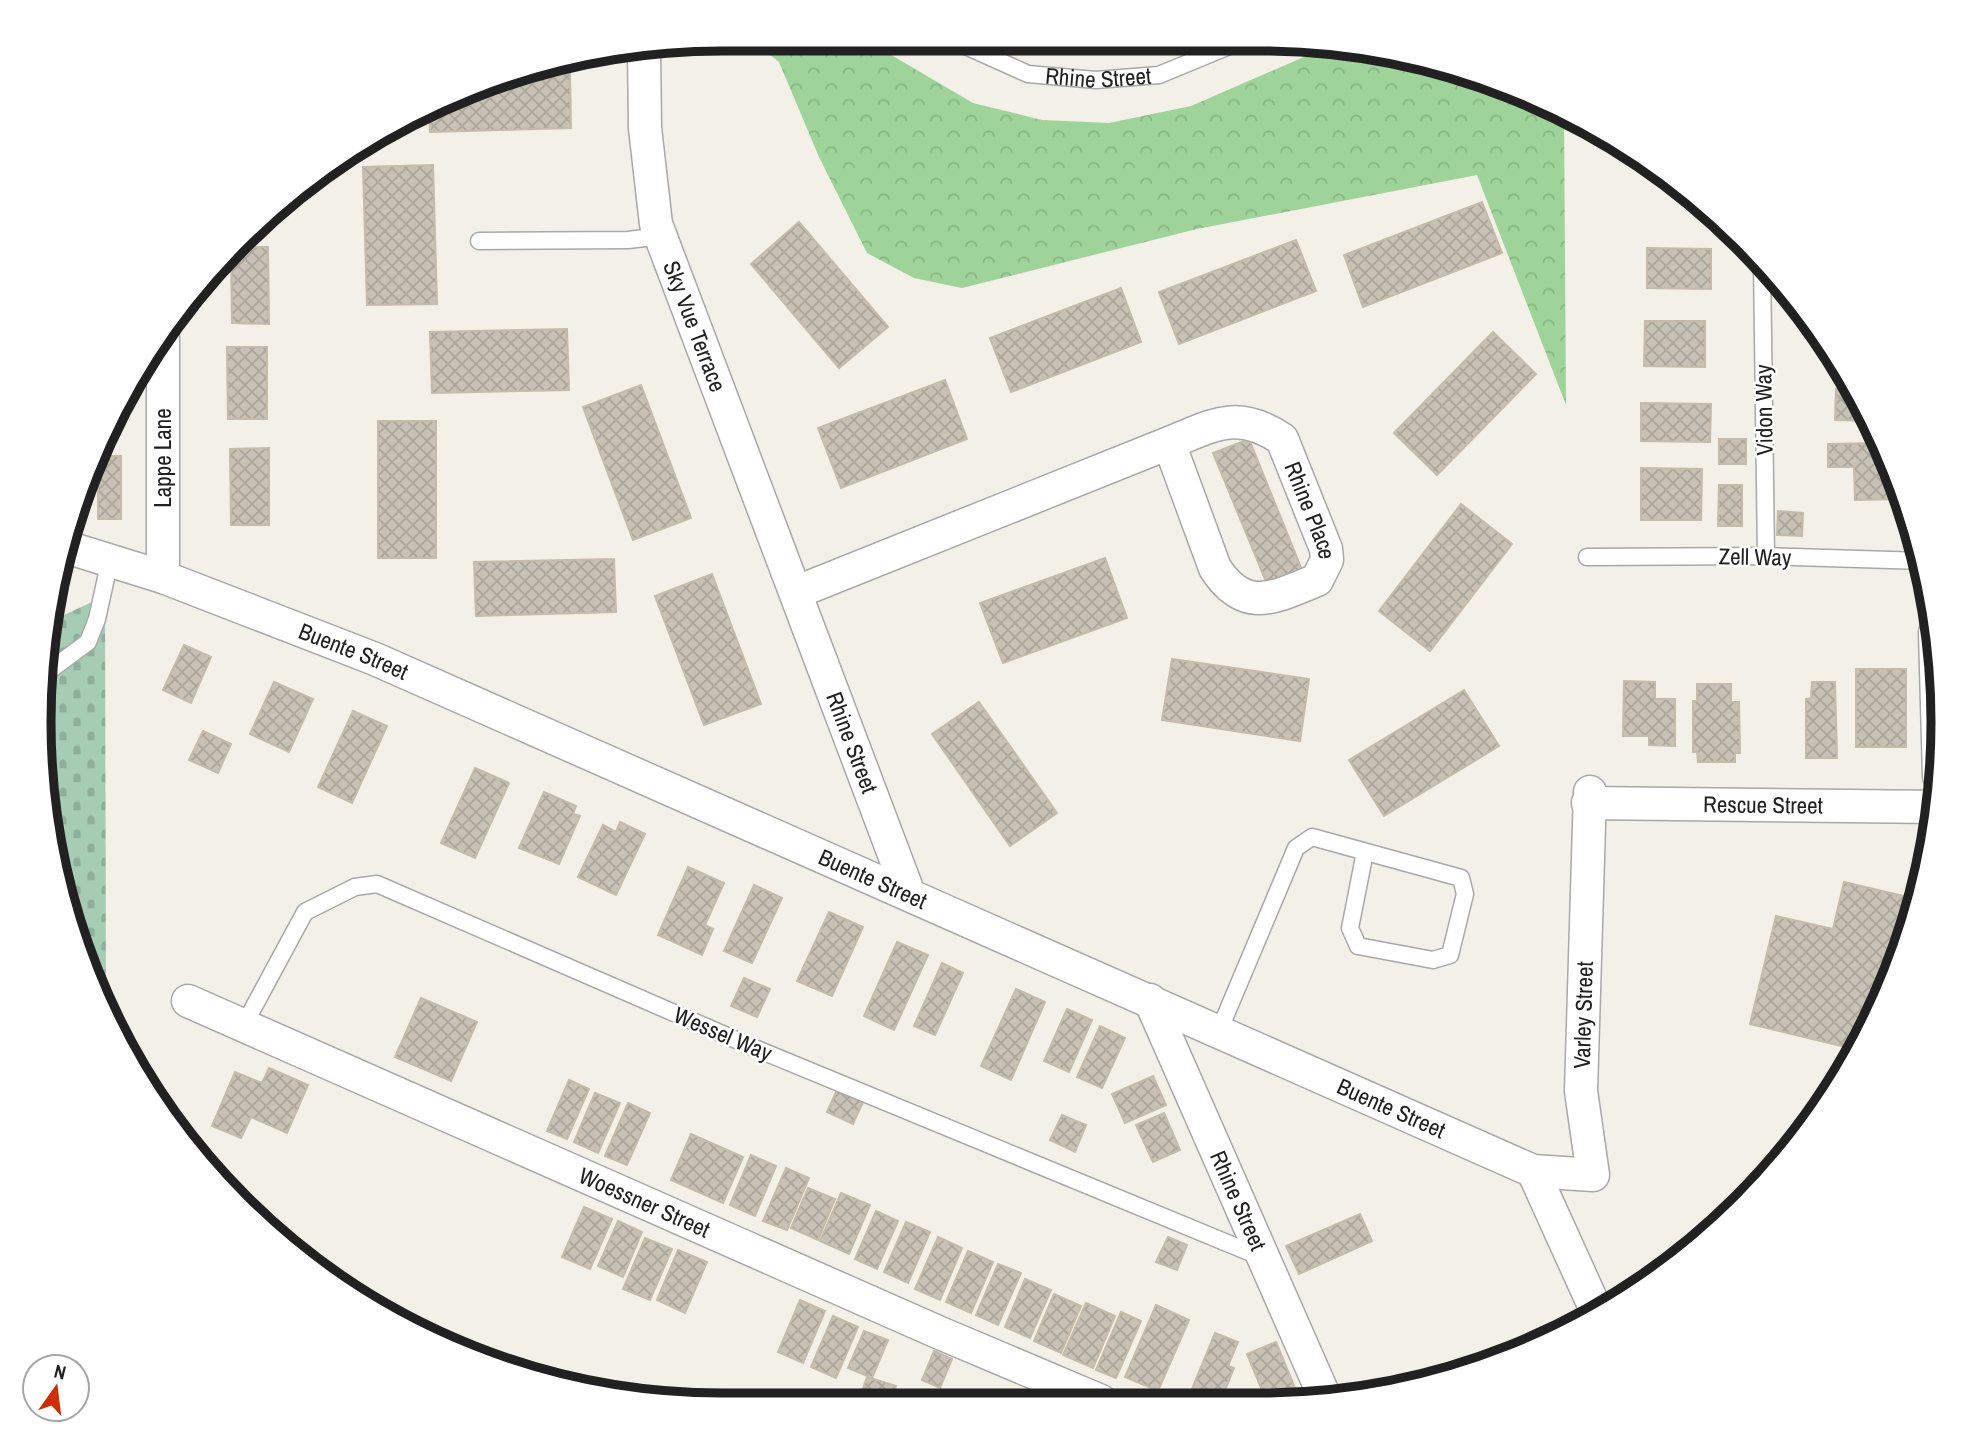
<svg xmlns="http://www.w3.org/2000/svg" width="1982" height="1444" font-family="'Archivo Narrow',sans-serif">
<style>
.forest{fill:url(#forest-crowns)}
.cemetery{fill:url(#cemetery-stones)}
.building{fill:url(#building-cross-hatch);stroke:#c5bba8;stroke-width:2}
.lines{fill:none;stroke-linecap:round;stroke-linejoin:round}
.service-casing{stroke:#a8a8a8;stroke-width:19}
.minor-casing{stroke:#a8a8a8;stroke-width:35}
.service{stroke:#fff;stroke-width:16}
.minor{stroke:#fff;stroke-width:32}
.labels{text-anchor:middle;stroke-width:5;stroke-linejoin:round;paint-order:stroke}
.street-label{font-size:23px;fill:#212121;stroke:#fff}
.rim{fill:none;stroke:#212121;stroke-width:9}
</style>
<defs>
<pattern id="forest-crowns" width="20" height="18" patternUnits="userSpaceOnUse" patternTransform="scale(1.75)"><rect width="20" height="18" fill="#9ed499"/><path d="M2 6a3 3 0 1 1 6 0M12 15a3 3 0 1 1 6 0" fill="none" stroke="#88b684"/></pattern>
<pattern id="cemetery-stones" width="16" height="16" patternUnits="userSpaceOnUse" patternTransform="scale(1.75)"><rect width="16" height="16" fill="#a6ccb4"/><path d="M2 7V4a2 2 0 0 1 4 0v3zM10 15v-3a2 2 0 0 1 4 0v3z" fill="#8faf9a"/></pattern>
<pattern id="building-cross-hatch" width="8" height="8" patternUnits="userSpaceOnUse" patternTransform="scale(1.75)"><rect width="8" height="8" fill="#c7c1b6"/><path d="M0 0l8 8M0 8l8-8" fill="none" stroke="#aba69c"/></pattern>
</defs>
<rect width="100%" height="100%" fill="#f2f0e7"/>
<path class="forest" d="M750,39H864L973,103L1042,120L1109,123L1191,106L1327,47L1437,62L1522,91L1564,113L1566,405L1477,175L1197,229L962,288L914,278L867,253L819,157L779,62Z"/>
<path class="cemetery" d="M105,596L106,1010L90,983L44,811L51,621Z"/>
<path class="building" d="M570,73L571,128L430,132L429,114L517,75Z
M433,165L437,304L367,305L363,167Z
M1482,202L1502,253L1363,307L1344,255Z
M799,222L888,327L839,368L751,264Z
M1296,240L1316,291L1179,344L1159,292Z
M236,247H268L269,324L232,323L231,251Z
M1647,248L1711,249V289L1647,288Z
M1121,288L1141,342L1011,392L990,338Z
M1645,321H1705V367L1644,366Z
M567,329L569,390L432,393L430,332Z
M1493,332L1536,374L1437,475L1394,433Z
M227,347H267V419H228Z
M1833,355L1848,380H1833Z
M945,380L967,439L841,488L818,428Z
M641,385L691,518L633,540L583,407Z
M1836,389H1854L1873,421L1835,420Z
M1641,403L1711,404L1710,442L1641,441Z
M378,421H436V558H378Z
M1249,439L1302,570L1267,584L1213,453Z
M1719,439H1746V464H1719Z
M1882,443L1903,499L1855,500L1854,467H1828V444Z
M269,448V525H231L230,449Z
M98,456H121V519H98Z
M1641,468L1702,469L1701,520H1641Z
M1719,485H1742V526H1718Z
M1461,504L1512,544L1430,651L1379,611Z
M1778,511L1803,513L1802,536L1777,535Z
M1105,558L1127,618L1003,663L980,603Z
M614,559L616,612L476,616L474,562Z
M712,574L761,704L704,725L655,596Z
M184,645L211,657L191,703L163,690Z
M1172,659L1309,679L1300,741L1162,720Z
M1856,669H1906V747H1856Z
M1624,681L1655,682V699H1675V746L1649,745V736H1623Z
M274,682L313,699L289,752L250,734Z
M1812,682H1835L1837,758H1806V699L1811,698Z
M1697,684H1731V702H1739L1740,753H1735V762H1698L1697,752H1693V701H1697Z
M1464,690L1499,746L1384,816L1349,760Z
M979,702L1057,813L1010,846L932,734Z
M353,711L387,726L352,803L318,787Z
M203,731L231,744L218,773L189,760Z
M475,768L509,783L475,858L441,843Z
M544,792L576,806L573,814L580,816L559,864L519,848Z
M620,822L645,834L616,895L578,877L603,825L616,832Z
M688,867L724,883L705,925L713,929L702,955L658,935Z
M1844,882L1916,899L1904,950L1858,1050L1750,1024L1776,916L1833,929Z
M754,885L782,898L752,963L724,951Z
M829,912L863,927L832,996L797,981Z
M897,942L928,955L894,1030L864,1016Z
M942,963L963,973L935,1035L914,1026Z
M744,978L770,989L757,1017L731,1006Z
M1016,989L1045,1002L1011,1080L981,1066Z
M421,998L477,1022L451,1081L395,1057Z
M1067,1009L1092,1020L1069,1072L1044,1061Z
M1100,1026L1125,1038L1102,1088L1077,1077Z
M269,1068L308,1085L287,1133L251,1117L241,1138L212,1126L235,1072L262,1083Z
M1153,1076L1166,1105L1125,1123L1112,1094Z
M569,1080L589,1089L567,1139L547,1131Z
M837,1090L863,1102L853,1124L827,1112Z
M595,1093L620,1103L598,1153L574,1142Z
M628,1103L650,1113L627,1165L605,1156Z
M1164,1113L1180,1150L1153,1162L1136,1125Z
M1062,1115L1086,1125L1075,1152L1050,1140Z
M691,1134L743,1157L723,1203L671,1180Z
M751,1155L776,1166L755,1216L730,1205Z
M786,1168L809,1178L787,1230L763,1221Z
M808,1188L835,1199L818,1240L791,1228Z
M841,1193L870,1205L849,1254L820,1241Z
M584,1207L612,1219L590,1269L562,1257Z
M876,1211L898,1221L877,1269L855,1259Z
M1360,1214L1372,1241L1299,1274L1286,1246Z
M618,1221L642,1232L623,1277L598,1266Z
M906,1222L930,1232L908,1283L884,1272Z
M938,1237L962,1248L940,1300L915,1289Z
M1168,1237L1187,1245L1177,1270L1156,1262Z
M645,1238L672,1249L650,1300L623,1289Z
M678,1250L707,1262L685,1313L657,1300Z
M968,1251L993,1262L971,1313L946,1302Z
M998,1264L1021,1273L998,1325L976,1315Z
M1025,1279L1051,1290L1030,1338L1005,1327Z
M1054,1294L1081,1306L1061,1353L1034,1341Z
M800,1300L825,1311L803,1363L778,1352Z
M1086,1303L1115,1316L1093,1368L1063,1355Z
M1156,1305L1189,1320L1158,1391L1125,1377Z
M1121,1312L1141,1321L1116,1378L1096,1370Z
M833,1316L858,1327L836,1378L811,1367Z
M864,1331L888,1340L872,1378L848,1368Z
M1215,1333L1238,1342L1228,1366L1234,1368L1221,1400L1187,1401Z
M1276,1342L1300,1400H1266L1247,1354Z
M934,1351L952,1359L940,1388L922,1380Z
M867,1377L896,1386L891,1403H858Z"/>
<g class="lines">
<defs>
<g id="service">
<path id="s1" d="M950,39L1028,74L1096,80L1159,75L1246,39"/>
<path d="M479,241L628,240L661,236"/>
<path d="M1762,263L1766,556"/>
<path d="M1587,557L1766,556L1923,561"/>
<path d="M49,671L88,642L97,619L110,560"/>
<path d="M244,1025L305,912L355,887L377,884L757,1049L1261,1257"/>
<path d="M1219,1031L1296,848L1312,837L1461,878L1465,894L1450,955L1433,960L1358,946L1350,928L1365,852"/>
</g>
<g id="minor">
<path id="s2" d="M644,49L645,128L656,224L909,894"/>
<path d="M163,339V577"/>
<path id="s3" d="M66,547L163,577L375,659L1533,1171L1593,1175L1581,1091L1590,792"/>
<path id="s4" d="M797,592L1169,443C1214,425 1237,409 1282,439L1326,549L1327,560L1317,580C1275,597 1245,615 1215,568L1169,443"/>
<path d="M1935,633L1939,776"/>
<path id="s5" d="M1588,803L1938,807"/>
<path id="s6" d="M1150,1000L1326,1400"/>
<path id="s7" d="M188,1001L940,1333L1101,1401"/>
<path d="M1533,1171L1596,1310"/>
</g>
</defs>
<use href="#service" class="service-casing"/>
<use href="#minor" class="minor-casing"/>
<use href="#service" class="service"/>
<use href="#minor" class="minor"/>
</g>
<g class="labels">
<g class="street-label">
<text dy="8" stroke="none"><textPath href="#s1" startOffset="156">Rhine Street</textPath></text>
<text dy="8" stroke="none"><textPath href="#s2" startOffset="285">Sky Vue Terrace</textPath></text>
<text transform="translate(1764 410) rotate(-91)" y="8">Vidon Way</text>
<text transform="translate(163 458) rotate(-90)" y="8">Lappe Lane</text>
<text dy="8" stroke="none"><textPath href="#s4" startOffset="598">Rhine Place</textPath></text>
<text transform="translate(1755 557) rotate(1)" y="8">Zell Way</text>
<text dy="8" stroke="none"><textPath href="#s3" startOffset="306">Buente Street</textPath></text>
<text dy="8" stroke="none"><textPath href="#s2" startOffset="730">Rhine Street</textPath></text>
<text dy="8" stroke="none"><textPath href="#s5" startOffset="175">Rescue Street</textPath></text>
<text dy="8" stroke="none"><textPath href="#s3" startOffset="873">Buente Street</textPath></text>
<text dy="8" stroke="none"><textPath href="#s3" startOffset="1816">Varley Street</textPath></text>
<text transform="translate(723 1034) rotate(23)" y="8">Wessel Way</text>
<text dy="8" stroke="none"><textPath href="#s3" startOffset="1440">Buente Street</textPath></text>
<text dy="8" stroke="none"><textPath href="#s6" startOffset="219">Rhine Street</textPath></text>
<text dy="8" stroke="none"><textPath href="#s7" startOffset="499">Woessner Street</textPath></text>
</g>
</g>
<path d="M0 0H1982V1444H0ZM722 51H1260A671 671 0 0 1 1931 722V722A671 671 0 0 1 1260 1393H722A671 671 0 0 1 51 722V722A671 671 0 0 1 722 51Z" fill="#fff" fill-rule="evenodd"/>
<path class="rim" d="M722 51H1260A671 671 0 0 1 1931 722V722A671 671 0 0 1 1260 1393H722A671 671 0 0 1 51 722V722A671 671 0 0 1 722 51Z"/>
<g transform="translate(56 1388) rotate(14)"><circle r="33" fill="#ffffff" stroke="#a6a6a6" stroke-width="2"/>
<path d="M0-5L12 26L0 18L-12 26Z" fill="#d22d00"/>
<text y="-10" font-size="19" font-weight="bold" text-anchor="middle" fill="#212121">N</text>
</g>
</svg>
